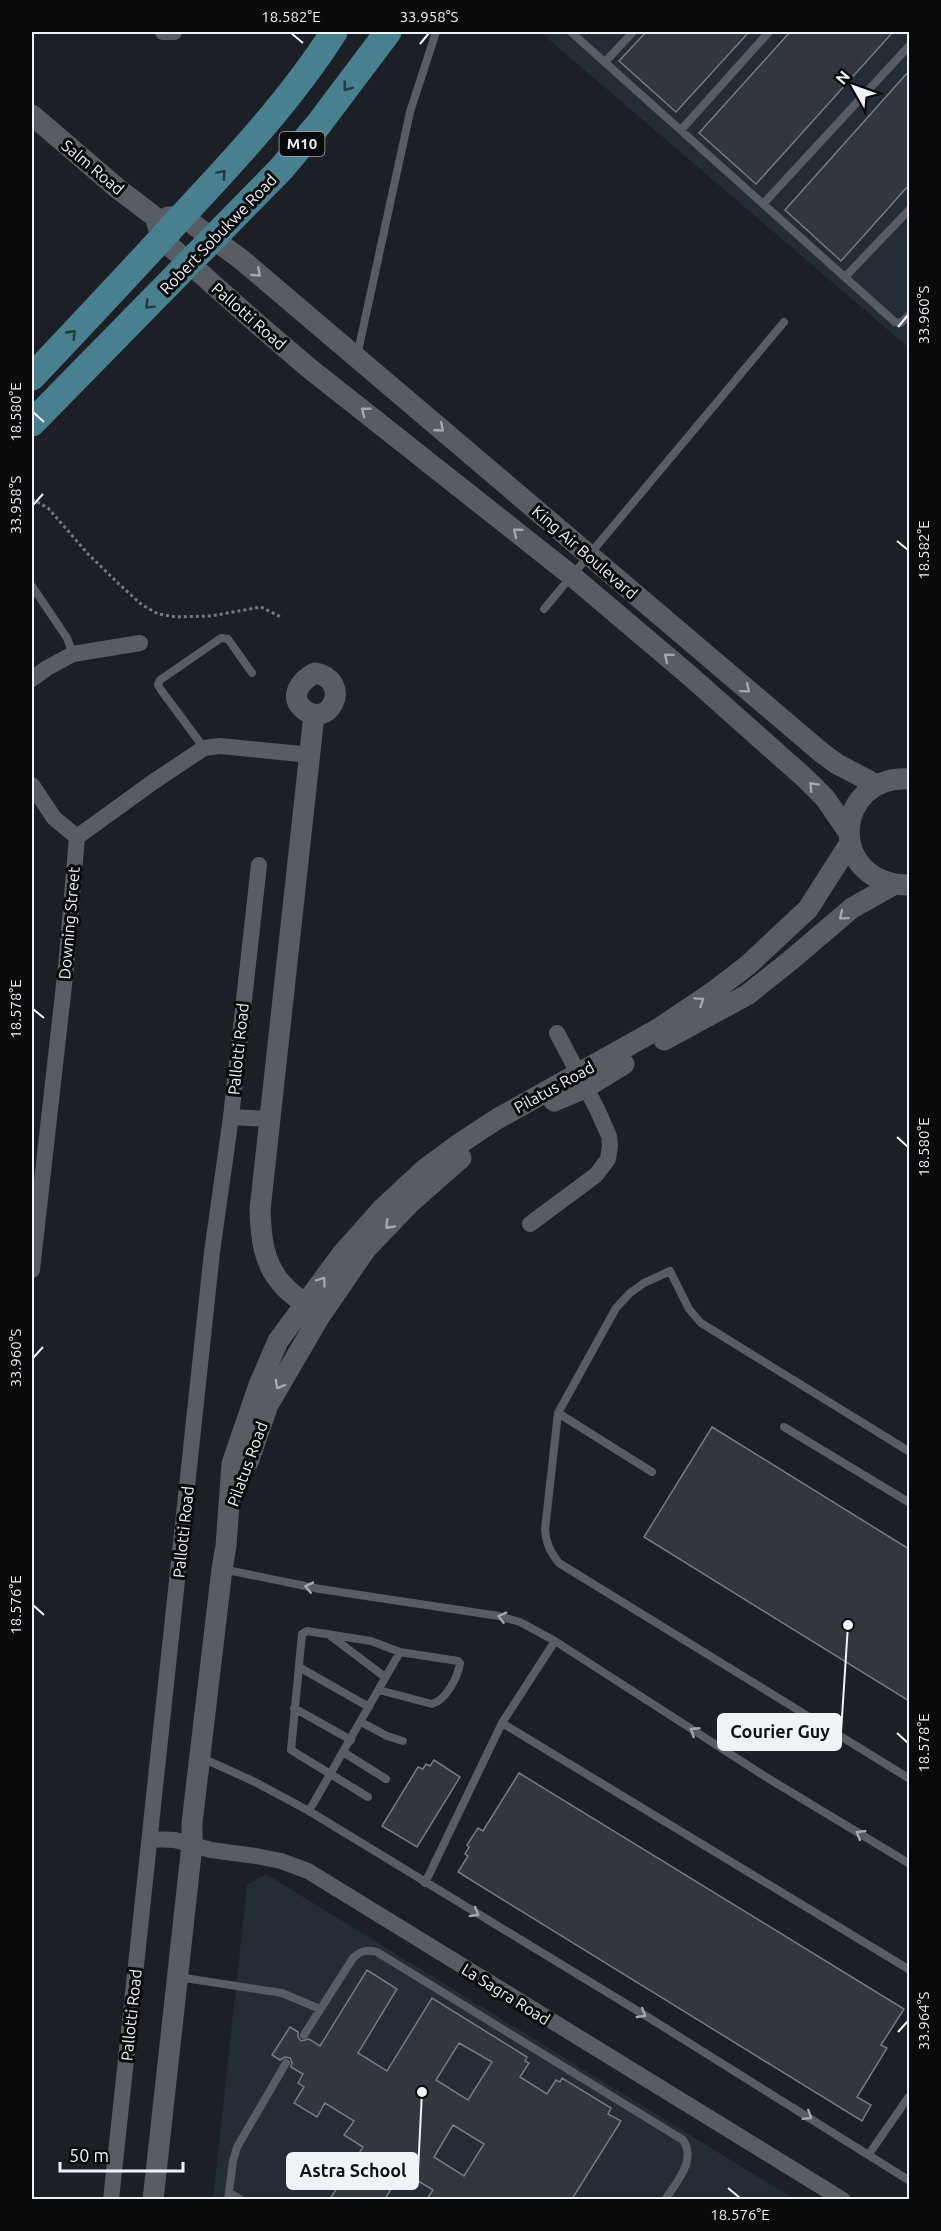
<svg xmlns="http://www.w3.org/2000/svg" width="941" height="2231" font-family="Ubuntu,sans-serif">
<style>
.built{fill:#242c36}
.building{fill:#32373d;stroke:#767b82;stroke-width:1.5;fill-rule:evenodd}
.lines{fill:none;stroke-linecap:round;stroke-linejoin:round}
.path{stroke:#75797e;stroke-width:3;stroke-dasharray:3 3;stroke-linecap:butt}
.service{stroke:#585d63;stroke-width:8}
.minor{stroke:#585d63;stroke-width:16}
.tertiary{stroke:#585d63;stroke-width:21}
.primary{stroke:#48808f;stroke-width:27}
.oneway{stroke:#223940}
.oneway2{stroke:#a4a8ac}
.ticks{fill:none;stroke:#eff2f6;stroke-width:2}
.labels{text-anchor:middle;stroke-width:6;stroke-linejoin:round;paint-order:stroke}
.shield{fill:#080a0c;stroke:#aaacb0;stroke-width:1.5}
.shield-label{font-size:15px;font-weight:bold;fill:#eff2f6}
.street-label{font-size:16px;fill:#eff2f6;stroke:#080a0c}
.leader{fill:none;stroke:#eff2f6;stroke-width:2}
.callout-dot{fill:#eff2f6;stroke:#080a0c;stroke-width:2}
.callout{fill:#eff2f6;stroke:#eff2f6;stroke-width:2}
.callout-label{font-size:18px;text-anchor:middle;font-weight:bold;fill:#111}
.neatline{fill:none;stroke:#eff2f6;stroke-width:2}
.ticks-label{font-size:15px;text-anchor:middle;fill:#eff2f6}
</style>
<rect width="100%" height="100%" fill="#1c2026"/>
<path class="built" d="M540,32H909V348Z
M266,1874L794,2199L213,2200L247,1885Z"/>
<path class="building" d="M646,32H749L676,112L619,61Z
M790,32H893L756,184L699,133Z
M909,71V185L841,261L785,210Z
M712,1427L909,1549V1701L644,1537Z
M434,1760L460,1777L417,1847L382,1826L418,1767L423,1769L426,1764L430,1766Z
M519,1773L904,2009L881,2045L887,2048L857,2097L871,2105L862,2121L458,1872L468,1856L465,1854L469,1847L467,1845L478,1828L483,1831Z
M367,1970L397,1989L358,2053L387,2071L432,1998L527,2057L525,2061L529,2063L520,2077L547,2094L556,2080L560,2082L562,2078L611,2108L608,2114L621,2121L572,2199H427L433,2190L402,2171L385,2199H330L363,2147L344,2135L354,2121L325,2103L317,2117L294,2103L304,2087L298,2083L303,2074L291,2067L292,2062L290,2058L285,2057L280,2060L272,2055L290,2027L298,2032V2037L301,2041L309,2039L320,2046ZM459,2043L492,2062L468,2100L436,2080ZM453,2125L484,2144L464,2176L434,2157Z"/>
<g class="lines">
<path class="path" d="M32,499L48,508L89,555L120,585L141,604L158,614L176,617L211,616L261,607L281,617"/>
<path class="service" d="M571,32L895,322L901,323L910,314
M605,62L633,32
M681,130L769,32
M763,204L910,45
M845,277L910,209
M357,356L410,112L436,32
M32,586L67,638L73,654
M544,609L784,322
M204,748L161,690L158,685L160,680L221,638L228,639L252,673
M558,1413L652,1472
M784,1427L910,1503
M910,1452L701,1323L689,1309L670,1271L644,1283L630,1293L616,1308L558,1413L545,1530C546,1544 551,1553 559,1563L910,1779
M222,1569L320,1589L499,1616L520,1622L555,1641L766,1777L910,1864
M328,1634L385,1677
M299,1667L369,1707
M294,1708L351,1740
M361,1722L387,1736L403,1741
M502,1723L910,1970
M343,1752L386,1779
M200,1757L255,1782L309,1811L651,2019L910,2181
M368,1797L291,1750L302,1634L307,1631L371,1641L400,1652L458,1661L460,1663C458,1677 446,1700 432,1704L379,1690
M309,1811L400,1652
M425,1883L502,1723L555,1641
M178,1977L282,1993L320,2009
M304,2035L353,1958C360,1951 367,1949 377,1952L683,2140C697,2161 676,2182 665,2200
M869,2154L910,2095
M229,2192L241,2200
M228,2200L233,2161L237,2147L286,2063"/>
<path class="minor" d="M163,32H174
M32,679L47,668L73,654L140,643
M32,785L54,818L77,837
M231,1117L270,1119
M530,1224L596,1175L608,1159L610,1146L609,1136L597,1109L557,1033
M32,1270L66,967L77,837L153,782L204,748L220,746L311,755
M150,1839L175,1840L211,1850L256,1856L281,1861L308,1871L843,2200
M111,2200L212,1252L231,1117L259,865"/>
<path class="tertiary" d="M32,115L117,188L155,217L162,239L254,321L309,368L572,576L689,675L806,779L825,798L849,833
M168,217L182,216L242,260L822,753L837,764L877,785
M315,673C355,681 328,734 301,707C289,694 303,679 315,673Z
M314,715L260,1210C261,1237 263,1263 282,1284C291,1295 304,1302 315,1312
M910,779C833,774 825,885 910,885
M664,1040L747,995L791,960L852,908L893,885
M554,1101L585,1088L624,1064
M248,1462L268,1405L320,1316L366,1249L411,1202L461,1158
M153,2200L192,1845V1823L222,1569L226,1546L232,1464L259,1385L278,1341L342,1254L382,1209L425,1169L459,1144L497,1119L658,1029L713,992L748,965L808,909L850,843"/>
<path class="primary" d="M32,377C83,323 134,269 184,214C238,156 292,98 334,32
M32,423L281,169L318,125L388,32"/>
</g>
<defs><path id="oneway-chevron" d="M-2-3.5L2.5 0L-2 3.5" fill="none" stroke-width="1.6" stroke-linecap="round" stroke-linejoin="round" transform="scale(1.5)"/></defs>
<g class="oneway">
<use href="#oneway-chevron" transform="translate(347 87) rotate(128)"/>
<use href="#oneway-chevron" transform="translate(222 174) rotate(-47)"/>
<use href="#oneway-chevron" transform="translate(149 305) rotate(135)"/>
<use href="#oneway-chevron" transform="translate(72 334) rotate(-46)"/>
</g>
<g class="oneway2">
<use href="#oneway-chevron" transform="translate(257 273) rotate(41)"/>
<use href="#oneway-chevron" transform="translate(365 411) rotate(-142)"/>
<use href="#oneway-chevron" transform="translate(440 428) rotate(41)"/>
<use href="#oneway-chevron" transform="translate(517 532) rotate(-141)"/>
<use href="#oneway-chevron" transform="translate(668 657) rotate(-140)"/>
<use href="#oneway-chevron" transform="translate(746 689) rotate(40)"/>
<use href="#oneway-chevron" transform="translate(813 786) rotate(-133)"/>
<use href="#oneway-chevron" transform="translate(843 916) rotate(140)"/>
<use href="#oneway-chevron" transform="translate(700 1001) rotate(-34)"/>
<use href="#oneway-chevron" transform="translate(389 1225) rotate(134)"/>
<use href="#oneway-chevron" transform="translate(322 1281) rotate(-54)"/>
<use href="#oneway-chevron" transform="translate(279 1385) rotate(119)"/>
<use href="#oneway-chevron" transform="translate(309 1587) rotate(-167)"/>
<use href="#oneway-chevron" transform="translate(502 1617) rotate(-166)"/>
<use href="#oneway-chevron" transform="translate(694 1731) rotate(-147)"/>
<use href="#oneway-chevron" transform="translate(860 1834) rotate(-149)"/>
<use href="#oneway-chevron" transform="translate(475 1913) rotate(31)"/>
<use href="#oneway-chevron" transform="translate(642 2014) rotate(31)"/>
<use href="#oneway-chevron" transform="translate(808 2116) rotate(32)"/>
</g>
<path class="ticks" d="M291,33L303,43M420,44L429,33M898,327L908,315M33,412L44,422M33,505L43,494M897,541L908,550M33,1009L44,1018M897,1137L908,1147M33,1358L43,1347M33,1605L44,1615M897,1733L908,1743M898,2032L908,2021M728,2188L740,2198"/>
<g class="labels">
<rect class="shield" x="279.5" y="132" width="45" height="24" rx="4.5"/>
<g class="shield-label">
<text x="302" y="149">M10</text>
</g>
<g class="street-label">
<text transform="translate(93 167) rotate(40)" y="6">Salm Road</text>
<text transform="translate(218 234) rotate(-46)" y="6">Robert Sobukwe Road</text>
<text transform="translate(249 316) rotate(41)" y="6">Pallotti Road</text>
<text transform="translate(585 552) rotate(41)" y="6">King Air Boulevard</text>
<text transform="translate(69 923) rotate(-85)" y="6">Downing Street</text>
<text transform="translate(238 1049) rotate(-84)" y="6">Pallotti Road</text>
<text transform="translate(554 1087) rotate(-29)" y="6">Pilatus Road</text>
<text transform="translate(247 1464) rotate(-70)" y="6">Pilatus Road</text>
<text transform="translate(183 1532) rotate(-84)" y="6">Pallotti Road</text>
<text transform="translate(506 1994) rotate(32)" y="6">La Sagra Road</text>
<text transform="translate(131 2015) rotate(-84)" y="6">Pallotti Road</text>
</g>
</g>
<path class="leader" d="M848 1625L841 1732M422 2092L418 2171"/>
<g class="callout-dot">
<circle cx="848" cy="1625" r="6"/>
<circle cx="422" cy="2092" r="6"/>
</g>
<g class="callout">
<rect x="718" y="1714" width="123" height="36" rx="6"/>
<rect x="287" y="2153" width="131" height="36" rx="6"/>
</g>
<g class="callout-label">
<text x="780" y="1738">Courier Guy</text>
<text x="353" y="2177">Astra School</text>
</g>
<rect width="941" height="2231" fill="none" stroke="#080a0c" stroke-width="66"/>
<g transform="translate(854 87) rotate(310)" stroke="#080a0c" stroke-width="4.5" paint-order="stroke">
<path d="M0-4.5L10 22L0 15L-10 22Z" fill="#eff2f6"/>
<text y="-9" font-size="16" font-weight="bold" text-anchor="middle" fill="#eff2f6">N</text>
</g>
<path d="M60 2162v9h123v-9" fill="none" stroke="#eff2f6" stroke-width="3"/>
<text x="69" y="2162" font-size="18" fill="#eff2f6" stroke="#080a0c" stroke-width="4.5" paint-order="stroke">50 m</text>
<rect x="33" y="33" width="875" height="2165" class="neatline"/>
<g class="ticks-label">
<text x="291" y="22">18.582°E</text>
<text x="429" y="22">33.958°S</text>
<text transform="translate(924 315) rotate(-90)" y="5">33.960°S</text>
<text transform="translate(16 412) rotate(-90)" y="5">18.580°E</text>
<text transform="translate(16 505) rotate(-90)" y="5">33.958°S</text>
<text transform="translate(924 550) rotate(-90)" y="5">18.582°E</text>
<text transform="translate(16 1009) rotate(-90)" y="5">18.578°E</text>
<text transform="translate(924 1147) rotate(-90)" y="5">18.580°E</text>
<text transform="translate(16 1358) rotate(-90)" y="5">33.960°S</text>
<text transform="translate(16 1605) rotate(-90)" y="5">18.576°E</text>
<text transform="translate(924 1743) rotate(-90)" y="5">18.578°E</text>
<text transform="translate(924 2021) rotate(-90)" y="5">33.964°S</text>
<text x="740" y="2220">18.576°E</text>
</g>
</svg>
